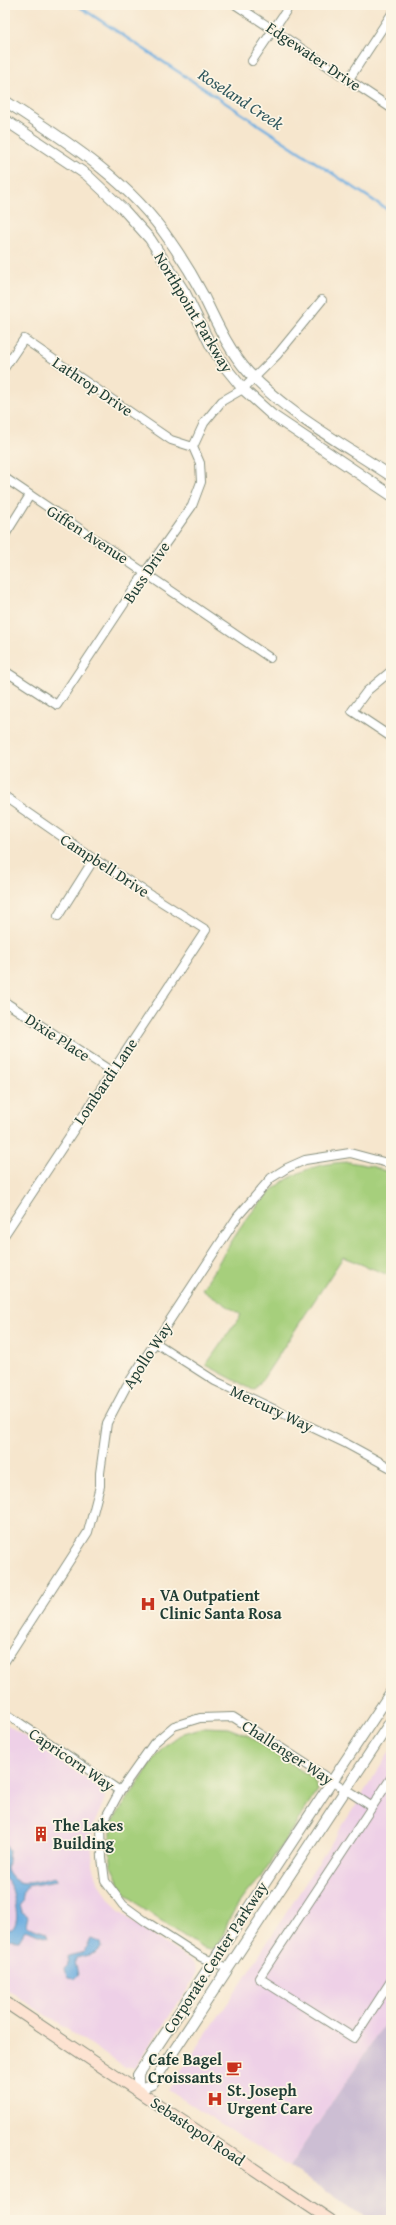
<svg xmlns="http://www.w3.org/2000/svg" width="396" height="2225" font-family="'Gentium Book Plus',serif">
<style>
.built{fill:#eed0e7}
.industrial{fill:#ccbed3}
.green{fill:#a6cf7b;stroke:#628658}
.water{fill:#6cade0;stroke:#46758a}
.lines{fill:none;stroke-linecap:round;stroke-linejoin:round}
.stream{stroke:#6cade0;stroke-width:2.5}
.minor-casing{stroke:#8a9280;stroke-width:10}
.tertiary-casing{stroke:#8a9280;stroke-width:12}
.secondary-casing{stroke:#8a9280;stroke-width:13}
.minor{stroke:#fff;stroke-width:8}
.tertiary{stroke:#fff;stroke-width:10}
.secondary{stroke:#fde3d1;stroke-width:11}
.labels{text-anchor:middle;stroke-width:3.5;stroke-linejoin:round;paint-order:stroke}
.street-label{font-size:16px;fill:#1f3d34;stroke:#fcf5e5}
.poi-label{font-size:16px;font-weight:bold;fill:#1f3d34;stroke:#fcf5e5;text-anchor:start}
.water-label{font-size:17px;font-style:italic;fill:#32595f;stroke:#fcf5e5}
</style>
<rect width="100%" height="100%" fill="#fcf5e5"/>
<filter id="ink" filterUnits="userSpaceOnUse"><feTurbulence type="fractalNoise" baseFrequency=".025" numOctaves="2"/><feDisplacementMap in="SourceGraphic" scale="8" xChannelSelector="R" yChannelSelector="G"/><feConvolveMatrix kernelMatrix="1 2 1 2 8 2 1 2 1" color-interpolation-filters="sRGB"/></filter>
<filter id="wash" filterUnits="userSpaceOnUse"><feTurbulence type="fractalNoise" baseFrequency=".012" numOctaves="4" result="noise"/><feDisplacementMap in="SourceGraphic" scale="16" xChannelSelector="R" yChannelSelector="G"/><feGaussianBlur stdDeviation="0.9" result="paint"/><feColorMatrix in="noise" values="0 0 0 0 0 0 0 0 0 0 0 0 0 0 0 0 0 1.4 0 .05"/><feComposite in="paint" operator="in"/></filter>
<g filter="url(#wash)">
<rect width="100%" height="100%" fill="#f6e6cd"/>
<path class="built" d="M5,1723L104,1791L105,1799L94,1824L91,1842L93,1865L99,1884L118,1911L190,1961L194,1964L197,1971L195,1978L135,2067H124L5,1988Z
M391,1750V2014L289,2167L168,2090L240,1985Z"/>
<path class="industrial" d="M391,2014V2220H369L289,2167Z"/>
<path class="green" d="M349,1162L371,1166L391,1173V1276L343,1257L255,1391L206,1365L241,1315L202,1289C242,1228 266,1164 349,1162Z
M205,1727L228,1728L249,1736L314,1779L318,1790L260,1878C248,1890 238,1903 230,1918C225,1927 224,1938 216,1946C212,1950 207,1950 202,1948L142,1908L123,1891L112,1868L109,1843L114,1819L163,1747L183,1733Z"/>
<path class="water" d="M5,1844L9,1851L7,1870C17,1892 38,1880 56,1877L57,1881L27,1886L22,1893L23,1901L19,1906L21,1911L28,1916L26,1925L28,1927L46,1933L48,1938L25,1930L19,1940L5,1939V1930L12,1929C22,1920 13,1897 11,1885L5,1879Z
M91,1939L100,1942L101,1948L96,1953L76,1958L75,1962L78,1975L74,1979L68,1978L64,1970L69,1965L68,1956L81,1953L87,1947Z"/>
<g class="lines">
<path class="stream" d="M77,5L391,212"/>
</g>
</g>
<g filter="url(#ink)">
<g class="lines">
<defs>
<path id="minor" d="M236,5L391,108
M252,61L290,5
M349,79L391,15
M5,367L24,339L171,440L193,447
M5,478L270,658
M5,535L30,495
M5,671L57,705L146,571L192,506L201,482L200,463L193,447L204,423L222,401L243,389L277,355L322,300
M391,671L367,691L352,711L391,737
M5,797L94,859L206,930L5,1234
M58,916L94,859
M5,1002L111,1071
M156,1343L215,1381L347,1444L391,1468
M5,1661L88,1532L100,1486V1473L107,1423L126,1387L238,1216L271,1178L287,1168L305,1160L350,1153L391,1164
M5,1713L120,1791
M391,1778L259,1978L354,2038L391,1981
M228,1968L201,1957L145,1921L123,1905L105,1881L102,1858L101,1826L120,1791L154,1743L174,1726L200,1718L233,1717L371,1806"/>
<path id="tertiary" d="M5,101C65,140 129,180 170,241C182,258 193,276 203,295C216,322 229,351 249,373C289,415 343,444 391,476
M5,120L87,175L124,210L150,239L185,293L211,346L226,368L243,389L272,415L391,495
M391,1692L138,2075V2090L152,2084L391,1721"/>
<path id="secondary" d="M5,2002L330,2220"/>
</defs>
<use href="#minor" class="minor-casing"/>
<use href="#tertiary" class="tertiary-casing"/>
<use href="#secondary" class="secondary-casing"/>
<use href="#minor" class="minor"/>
<use href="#tertiary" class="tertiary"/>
<use href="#secondary" class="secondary"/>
</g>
</g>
<defs>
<symbol id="hospital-bare" viewBox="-9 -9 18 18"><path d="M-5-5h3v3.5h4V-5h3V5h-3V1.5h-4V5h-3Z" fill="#c8321e" stroke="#fcf5e5" stroke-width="2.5" paint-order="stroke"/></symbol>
<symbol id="building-bare" viewBox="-9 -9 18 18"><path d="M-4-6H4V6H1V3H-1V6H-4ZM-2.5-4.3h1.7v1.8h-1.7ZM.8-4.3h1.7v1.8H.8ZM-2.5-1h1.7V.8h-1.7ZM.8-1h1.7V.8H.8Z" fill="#c8321e" stroke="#fcf5e5" stroke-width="2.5" paint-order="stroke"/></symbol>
<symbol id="cafe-bare" viewBox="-9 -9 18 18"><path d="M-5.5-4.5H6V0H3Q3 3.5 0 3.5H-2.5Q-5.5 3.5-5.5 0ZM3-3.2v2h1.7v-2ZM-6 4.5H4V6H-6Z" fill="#c8321e" stroke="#fcf5e5" stroke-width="2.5" paint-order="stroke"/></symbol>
</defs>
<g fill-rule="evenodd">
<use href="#hospital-bare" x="137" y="1593" width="22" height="22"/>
<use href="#building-bare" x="30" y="1823" width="22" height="22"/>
<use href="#cafe-bare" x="223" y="2057" width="22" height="22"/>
<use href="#hospital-bare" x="204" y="2088" width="22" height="22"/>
</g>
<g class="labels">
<g class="street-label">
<text transform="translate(314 56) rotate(34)" y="6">Edgewater Drive</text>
<text transform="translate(194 312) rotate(59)" y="6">Northpoint Parkway</text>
<text transform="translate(93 386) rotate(34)" y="6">Lathrop Drive</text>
<text transform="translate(88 534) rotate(33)" y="6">Giffen Avenue</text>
<text transform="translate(146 572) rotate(-56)" y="6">Buss Drive</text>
<text transform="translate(105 865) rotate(33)" y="6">Campbell Drive</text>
<text transform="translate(58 1037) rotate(33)" y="6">Dixie Place</text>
<text transform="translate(105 1081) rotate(-56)" y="6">Lombardi Lane</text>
<text transform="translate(147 1355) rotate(-57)" y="6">Apollo Way</text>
<text transform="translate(272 1408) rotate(25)" y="6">Mercury Way</text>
<text transform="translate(288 1752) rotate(33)" y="6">Challenger Way</text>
<text transform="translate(72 1759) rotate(34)" y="6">Capricorn Way</text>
<text transform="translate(215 1957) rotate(-57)" y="6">Corporate Center Parkway</text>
<text transform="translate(198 2131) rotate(34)" y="6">Sebastopol Road</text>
</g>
<g class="poi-label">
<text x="160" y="1601">VA Outpatient<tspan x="160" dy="18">Clinic Santa Rosa</tspan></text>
<text x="53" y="1831">The Lakes<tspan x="53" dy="18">Building</tspan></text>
<text x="222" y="2065" text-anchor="end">Cafe Bagel<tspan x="222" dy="18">Croissants</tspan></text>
<text x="227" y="2096">St. Joseph<tspan x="227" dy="18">Urgent Care</tspan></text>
</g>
<g class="water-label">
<text transform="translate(241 99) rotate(33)" y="6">Roseland Creek</text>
</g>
</g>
<rect width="396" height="2225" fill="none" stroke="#fcf5e5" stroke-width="20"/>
</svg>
